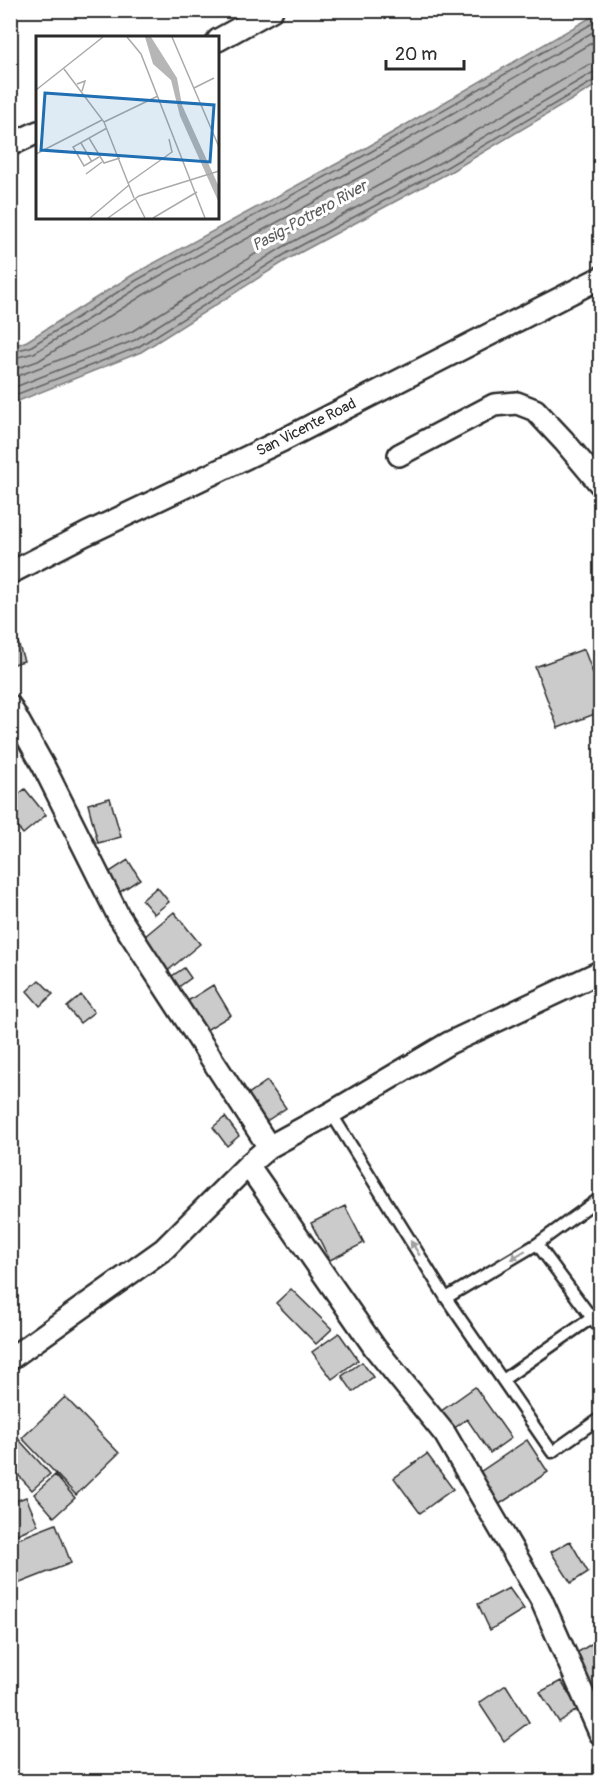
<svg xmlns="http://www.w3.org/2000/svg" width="611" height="1792" font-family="Pangolin,sans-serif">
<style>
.water{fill:#b6b6b6;stroke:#7e7e7e;stroke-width:1.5}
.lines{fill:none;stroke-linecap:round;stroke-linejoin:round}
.shore{stroke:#636363;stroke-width:1.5}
.building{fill:#cbcbcb;stroke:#2b2b2b;stroke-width:1.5}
.lane-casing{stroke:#2b2b2b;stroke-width:15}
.street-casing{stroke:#2b2b2b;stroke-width:26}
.lane{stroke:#fff;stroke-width:10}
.street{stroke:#fff;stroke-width:21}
.oneway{fill:#a0a0a0}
.labels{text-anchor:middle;stroke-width:6;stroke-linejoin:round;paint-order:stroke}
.street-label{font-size:15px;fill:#2b2b2b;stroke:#fff}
.water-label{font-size:16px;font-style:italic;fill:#5c5c5c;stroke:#fff}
.inset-road{fill:none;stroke:#aaa;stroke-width:1.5}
.view{fill:#1f6fb2;fill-opacity:0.15;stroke:#1f6fb2;stroke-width:3}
.inset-edge{fill:none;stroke:#2b2b2b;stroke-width:3}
</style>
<rect width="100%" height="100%" fill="#fff"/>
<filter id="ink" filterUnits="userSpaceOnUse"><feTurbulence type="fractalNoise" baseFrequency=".0167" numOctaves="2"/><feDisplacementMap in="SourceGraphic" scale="12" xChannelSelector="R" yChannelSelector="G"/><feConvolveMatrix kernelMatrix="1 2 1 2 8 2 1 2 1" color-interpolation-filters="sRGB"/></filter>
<g filter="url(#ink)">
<path class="water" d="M600,12V83L450,172L290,258L141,352L11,404V347L27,341L134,274L364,149Z"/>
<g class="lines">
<path class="shore" d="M10,352L30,347L137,280L367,154L600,19
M10,359L34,353L141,286L370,161L600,28
M10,369L18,368L38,361L145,294L375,169L600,38
M10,379L131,332L279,239L439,153L588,65L600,62
M10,389L135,340L283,247L443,161L592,73L600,71
M10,397L138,347L287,253L447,167L595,80L600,79"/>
</g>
<path class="building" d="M15,633L24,661L10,665V634Z
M584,649L600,692V712L558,728L535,667Z
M25,789L46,815L23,834L10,818V801Z
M110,798L121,837L98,843L88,804Z
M128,860L140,879L114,896L102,877Z
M157,887L169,902L154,914L142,900Z
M174,912L200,944L165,973L139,941Z
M184,968L191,978L173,991L166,980Z
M39,980L53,994L40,1006L27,991Z
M213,985L231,1015L203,1032L186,1002Z
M81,995L94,1012L80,1023L67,1007Z
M267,1081L286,1108L262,1124L244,1097Z
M225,1117L239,1136L227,1146L213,1127Z
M345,1206L364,1243L330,1260L311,1223Z
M291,1289L332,1329L316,1344L276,1303Z
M339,1333L358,1360L332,1379L312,1352Z
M362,1362L373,1377L353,1392L342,1376Z
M475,1387L511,1438L490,1453L467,1419L449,1432L437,1414Z
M65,1397L119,1453L76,1495L22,1438Z
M13,1433L50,1474L32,1490L10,1466V1435Z
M527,1440L548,1472L492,1509L471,1478Z
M427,1454L453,1489L420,1513L394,1478Z
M55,1475L75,1498L54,1517L34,1494Z
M26,1497L38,1525L10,1537V1503Z
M56,1524L71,1563L20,1583L10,1560V1542Z
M570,1541L588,1572L571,1583L551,1552Z
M509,1588L524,1609L490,1630L478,1604Z
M596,1641L600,1648V1711L570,1657Z
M561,1681L578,1709L559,1722L540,1692Z
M506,1685L529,1722L504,1741L479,1703Z"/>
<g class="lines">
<defs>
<path id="lane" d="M331,1113L446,1298L552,1452L600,1418
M537,1244L600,1329
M446,1298L537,1244L600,1198
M503,1380L600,1312"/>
<path id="street" d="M218,40L272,10
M10,145L38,132
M399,455L494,405L517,403L535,410L564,441L600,484
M10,573L86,534L283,440L600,278
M10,706L44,767L118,915L269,1147
M248,1165L375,1348L445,1434L541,1599L600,1733
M10,1359L164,1249L248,1165L269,1147L331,1113L449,1043L600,972"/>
</defs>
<use href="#lane" class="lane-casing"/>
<use href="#street" class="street-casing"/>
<use href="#lane" class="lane"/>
<use href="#street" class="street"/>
</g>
<defs><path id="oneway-solid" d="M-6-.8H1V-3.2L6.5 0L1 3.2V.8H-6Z" transform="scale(1.5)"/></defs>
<g class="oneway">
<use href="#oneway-solid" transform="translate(415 1248) rotate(-122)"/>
<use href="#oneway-solid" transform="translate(518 1255) rotate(149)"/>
</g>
</g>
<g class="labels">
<g class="street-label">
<text transform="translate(306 427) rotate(-27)" y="5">San Vicente Road</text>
</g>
<g class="water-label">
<text transform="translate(309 215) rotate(-29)" y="6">Pasig-Potrero River</text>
</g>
</g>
<g transform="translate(36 36)">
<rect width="183" height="183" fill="#fff"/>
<path d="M109,1H115L141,42L146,69L183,151V167L144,80L135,44L117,28Z" fill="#b6b6b6"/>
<path class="inset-road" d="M91,1L105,18L169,182M136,1L183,111M28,33L68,86L98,162M41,48L49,45L46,55M158,52L178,42M0,54L67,1M68,86L122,60M53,102L68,127L84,122M45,107L56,126M0,118L66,84M63,121L48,130L37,111L71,92M50,138L66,126M92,147L136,116L133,103M99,162L109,182M54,182L93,149M72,182L103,160L183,135M117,182L161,156"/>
<path class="view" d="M9,57L178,69L174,126L5,114Z"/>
<rect width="183" height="183" class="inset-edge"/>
</g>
<rect width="611" height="1792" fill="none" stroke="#fff" stroke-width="36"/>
<rect x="18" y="18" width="575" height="1756" fill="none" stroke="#2b2b2b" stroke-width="2" filter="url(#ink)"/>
<path d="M386 60v9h78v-9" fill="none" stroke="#2b2b2b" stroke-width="3"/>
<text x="395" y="60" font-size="18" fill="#2b2b2b" stroke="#ffffff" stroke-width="4.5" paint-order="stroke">20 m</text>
</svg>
